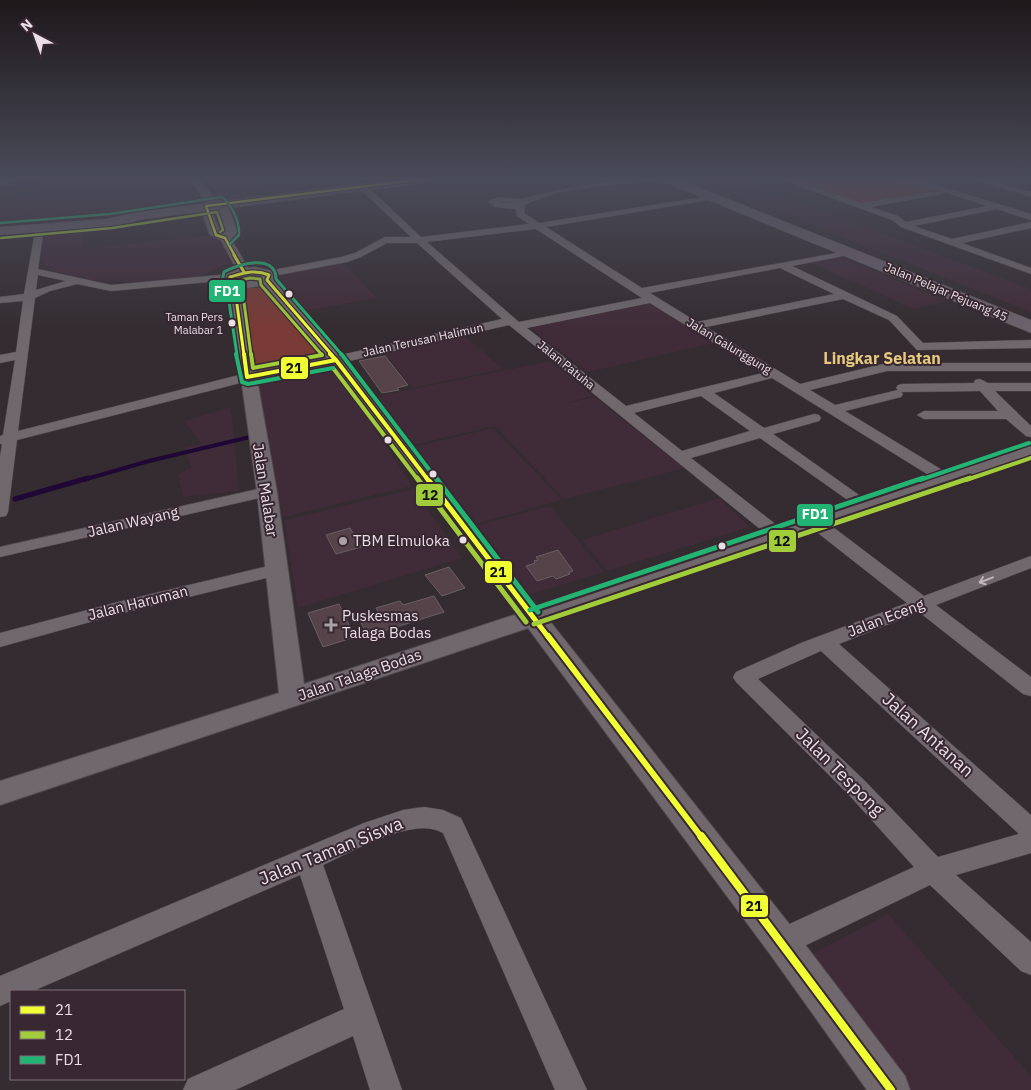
<svg xmlns="http://www.w3.org/2000/svg" width="1031" height="1090" font-family="'IBM Plex Sans',sans-serif">
<style>
.built{fill:#402c38}
.green{fill:#7a3b36}
.lines{fill:none;stroke-linecap:round;stroke-linejoin:round}
.stream-far1{stroke:#1f0736;stroke-width:4}
.stream{stroke:#1f0736;stroke-width:5}
.canal{fill:#1f0736;fill-rule:evenodd}
.building{fill:#564249;stroke:#686063}
.minor-casing{stroke:#514a4d;stroke-width:1}
.tertiary-casing{stroke:#514a4d;stroke-width:2}
.primary-casing{stroke:#514a4d;stroke-width:1}
.minor{fill:#70686c;fill-rule:evenodd}
.tertiary{fill:#70686c;fill-rule:evenodd}
.primary{fill:#6c626b;fill-rule:evenodd}
.bus-1-far5-casing{stroke:#382831;stroke-width:4.5}
.bus-1-far4-casing{stroke:#382831;stroke-width:5.5}
.bus-1-far3-casing{stroke:#382831;stroke-width:7}
.bus-1-far2-casing{stroke:#382831;stroke-width:9}
.bus-1-far1-casing{stroke:#382831;stroke-width:10}
.bus-1-casing{stroke:#382831;stroke-width:12}
.bus-2-far3-casing{stroke:#382831;stroke-width:4.5}
.bus-2-far2-casing{stroke:#382831;stroke-width:5.5}
.bus-2-far1-casing{stroke:#382831;stroke-width:7}
.bus-2-casing{stroke:#382831;stroke-width:9}
.bus-3-far3-casing{stroke:#382831;stroke-width:4.5}
.bus-3-far2-casing{stroke:#382831;stroke-width:5.5}
.bus-3-far1-casing{stroke:#382831;stroke-width:7}
.bus-3-casing{stroke:#382831;stroke-width:9}
.bus-1-far5{stroke:#f0ff33;stroke-width:2.5}
.bus-1-far4{stroke:#f0ff33;stroke-width:3}
.bus-1-far3{stroke:#f0ff33;stroke-width:4}
.bus-1-far2{stroke:#f0ff33;stroke-width:5}
.bus-1-far1{stroke:#f0ff33;stroke-width:6}
.bus-1{stroke:#f0ff33;stroke-width:8}
.bus-2-far3{stroke:#a2cd3a;stroke-width:2.5}
.bus-2-far2{stroke:#a2cd3a;stroke-width:3}
.bus-2-far1{stroke:#a2cd3a;stroke-width:4}
.bus-2{stroke:#a2cd3a;stroke-width:5}
.bus-3-far3{stroke:#22b473;stroke-width:2.5}
.bus-3-far2{stroke:#22b473;stroke-width:3}
.bus-3-far1{stroke:#22b473;stroke-width:4}
.bus-3{stroke:#22b473;stroke-width:5}
.oneway{stroke:#bfb5ba}
.bus-dot{fill:#e9dfe4;stroke:#382831;stroke-width:2}
.poi-dot{fill:#aaa0a5;stroke:#382831;stroke-width:2}
.labels{text-anchor:middle;stroke-width:4;stroke-linejoin:round;paint-order:stroke}
.far-bus-label{font-size:11px;fill:#e9dfe4;stroke:#382831;text-anchor:end}
.far-street-label{font-size:12px;fill:#e9dfe4;stroke:#382831}
.street-label{font-size:15px;fill:#e9dfe4;stroke:#382831}
.poi-label{font-size:15px;fill:#e9dfe4;stroke:#382831;text-anchor:start}
.far-district-label{font-size:16px;font-weight:bold;fill:#e6cb7f;stroke:#382831}
.near-street-label{font-size:18px;fill:#e9dfe4;stroke:#382831}
.line-badge{stroke:#382831;stroke-width:2}
.badge-label{font-size:14px;text-anchor:middle;font-weight:bold;fill:#fff}
.pale-badge-label{font-size:14px;text-anchor:middle;font-weight:bold;fill:#111}
</style>
<rect width="100%" height="100%" fill="#342c30"/>
<path class="built" d="M65,178H130L140,214L22,226L33,201L20,227L0,228V202L13,201L17,196L29,195L27,201L32,191L43,190L31,183Z
M130,178H186L202,204L141,211Z
M204,178H256L264,191L256,192L262,198L223,202Z
M695,178H735L1031,289V312Z
M80,229L83,249L221,234L228,263L199,277L144,283L89,280L52,271L42,262L44,232Z
M838,256L947,301L914,309L809,262Z
M343,262L377,298L305,311L276,276Z
M647,299L718,342L588,372L525,324Z
M462,334L503,369L412,388L382,351Z
M551,361L593,396L546,408L594,397L685,468L564,499L495,426L408,446L373,397Z
M332,365L412,486L283,517L254,378Z
M231,407L239,491L183,497L178,474L191,468L184,448L202,444L184,421Z
M493,428L562,500L468,526L410,448Z
M414,489L462,558L298,608L284,520Z
M719,498L750,527L607,571L582,540Z
M550,506L604,572L524,596L471,527Z
M888,914L1031,1076V1090H903L803,959Z"/>
<path class="green" d="M784,178H899L942,191L859,205Z
M267,287L271,288L328,359L251,373L228,297L250,288Z"/>
<g class="lines">
<path class="stream-far1" d="M83,480L149,461L250,437"/>
<path class="stream" d="M15,499L88,478"/>
<path class="canal" d="M49,178H63L0,192V188Z"/>
</g>
<path class="building" d="M385,356L408,385L397,388L399,390L382,393L359,361Z
M350,528L361,547L336,554L326,535Z
M558,550L573,571L568,573L570,574L556,579L553,576L537,581L526,566L535,563L534,561L538,560L536,557Z
M449,567L465,588L442,596L425,575Z
M434,596L444,612L368,636L361,623L381,617L376,608L400,601L403,605Z
M339,604L355,637L323,647L308,613Z"/>
<g class="lines">
<defs>
<path id="minor" d="M11,178H26L0,184V180Z
M644,178H668L664,180C621,185 564,185 525,205L524,213L539,223L717,195L718,197L714,199L546,227L642,288L853,250V254L792,266L897,316L923,343L1031,340V348L917,350L889,320L843,299L706,327L800,384L887,363H1031V371H887L810,390L835,405L898,390L896,388L898,385L903,384L974,383L975,380L980,379L988,383H1031V391H995L1031,426V437L1026,436L1006,419H924L917,415L924,411H998L980,391L901,392L903,394L901,397L845,411L952,476L954,479L952,482H940L772,378L714,393L764,428L814,414L819,415L821,418L819,421L773,434L873,505L871,508H859L760,438L691,458L783,530L786,534L783,538L777,539L771,538L509,325L336,364L248,381L17,440L8,512L6,516L0,517V457L2,444H0V436L3,435L15,360L0,363V355L16,352L23,301L0,303V297L24,294L36,226H42L44,228L38,269L111,285L230,274L235,277L230,280L111,291L77,284L50,291L35,298L18,431L247,373L336,356L502,319L417,243H387L361,257L347,262L268,277L264,276L263,274L264,272L268,271L341,257L355,253L385,237H411L360,189V185H366L421,237L529,224L517,216L516,209L495,207L488,202C500,193 513,201 525,198C564,187 603,182 644,178ZM503,202L518,203H500ZM536,229L642,298L519,322L427,242ZM780,268L834,294L697,322L650,293ZM38,275L66,281L36,290ZM650,303L763,373L626,406L527,328ZM701,396L750,431L682,451L634,413Z
M777,178H788L861,203L938,191L902,178H913L1031,214V220L997,209L914,226L952,239L1031,222V228L962,243L1031,268V274L901,227L892,220ZM947,193L987,206L906,222L898,216L871,207Z
M969,178H980L1031,192V197Z
M267,487L273,489L275,492L273,495L0,557V547Z
M815,517L821,518L924,596L1031,556V568L936,605L1031,677V696L1023,694L919,612L839,644L1031,815V853L956,875L1031,942V975L1021,971L930,885L792,952L782,955L772,952L768,942L772,932L914,867L849,795L736,682L733,677L736,672L801,643L907,603L809,526L807,522L809,518ZM821,651L1019,834L938,857L865,781L758,679Z
M277,564L283,566L286,570L283,574L119,614L0,647V633L118,602Z
M424,807L443,810L461,818L587,1090H555L443,833C415,815 351,852 323,865L402,1090H370L353,1036L235,1090H183L188,1079L344,1009L300,875L33,991H11V1001L0,1006V976L364,823L403,810Z"/>
<path id="tertiary" d="M189,178H198L214,198L226,202L238,232L231,239L248,268L255,267L272,271L275,278L274,280L341,357L539,607L1031,445V456L549,620L794,930L905,1076L910,1090H867L770,954L528,628L0,805V781L279,693L257,492L228,285L223,281L226,274L237,270L221,240L210,235L201,210L205,200ZM212,204L218,206L226,231L223,234L221,233L211,210ZM255,275L262,277L249,281L236,279ZM265,285L331,363L517,614L304,684L277,492L241,289Z"/>
<path id="primary" d="M406,178H438L432,182L145,219L135,221L133,224L128,225L0,235V227L106,219L145,211Z
M660,178H676L1031,320V333L662,181Z"/>
</defs>
<use href="#minor" class="minor-casing"/>
<use href="#tertiary" class="tertiary-casing"/>
<use href="#primary" class="primary-casing"/>
<use href="#minor" class="minor"/>
<use href="#tertiary" class="tertiary"/>
<use href="#primary" class="primary"/>
<defs>
<path id="bus-1-far5" d="M235,256L225,238L216,235L206,206L432,178"/>
<path id="bus-1-far4" d="M234,255L244,272
M244,355L234,283L229,281L230,277C244,273 255,269 269,275L267,280L332,355"/>
<path id="bus-1-far3" d="M244,354L247,377L336,360L330,354
M336,360L428,480"/>
<path id="bus-1-far2" d="M427,478L549,638"/>
<path id="bus-1-far1" d="M548,636L702,838"/>
<path id="bus-1" d="M701,836L891,1090"/>
<path id="bus-2-far3" d="M1,238L112,228L217,212L223,230L220,232"/>
<path id="bus-2-far2" d="M251,355L241,280L250,278L260,279L261,285L322,355"/>
<path id="bus-2-far1" d="M251,354L253,368L322,355L321,354
M333,368L418,480
M966,480L1031,458"/>
<path id="bus-2" d="M417,478L526,622
M534,624L970,478"/>
<path id="bus-3-far3" d="M0,223L110,214L222,197C232,205 240,222 239,235L230,244"/>
<path id="bus-3-far2" d="M237,355L227,288L222,282L224,272C237,264 276,253 276,279L342,355"/>
<path id="bus-3-far1" d="M236,354L242,382L248,384L333,368
M341,354L342,355
M342,355L437,480
M920,480L1029,443"/>
<path id="bus-3" d="M436,478L538,612
M530,610L923,478"/>
</defs>
<use href="#bus-1-far5" class="bus-1-far5-casing"/>
<use href="#bus-1-far4" class="bus-1-far4-casing"/>
<use href="#bus-1-far3" class="bus-1-far3-casing"/>
<use href="#bus-1-far2" class="bus-1-far2-casing"/>
<use href="#bus-1-far1" class="bus-1-far1-casing"/>
<use href="#bus-1" class="bus-1-casing"/>
<use href="#bus-2-far3" class="bus-2-far3-casing"/>
<use href="#bus-2-far2" class="bus-2-far2-casing"/>
<use href="#bus-2-far1" class="bus-2-far1-casing"/>
<use href="#bus-2" class="bus-2-casing"/>
<use href="#bus-3-far3" class="bus-3-far3-casing"/>
<use href="#bus-3-far2" class="bus-3-far2-casing"/>
<use href="#bus-3-far1" class="bus-3-far1-casing"/>
<use href="#bus-3" class="bus-3-casing"/>
<use href="#bus-1-far5" class="bus-1-far5"/>
<use href="#bus-1-far4" class="bus-1-far4"/>
<use href="#bus-1-far3" class="bus-1-far3"/>
<use href="#bus-1-far2" class="bus-1-far2"/>
<use href="#bus-1-far1" class="bus-1-far1"/>
<use href="#bus-1" class="bus-1"/>
<use href="#bus-2-far3" class="bus-2-far3"/>
<use href="#bus-2-far2" class="bus-2-far2"/>
<use href="#bus-2-far1" class="bus-2-far1"/>
<use href="#bus-2" class="bus-2"/>
<use href="#bus-3-far3" class="bus-3-far3"/>
<use href="#bus-3-far2" class="bus-3-far2"/>
<use href="#bus-3-far1" class="bus-3-far1"/>
<use href="#bus-3" class="bus-3"/>
</g>
<defs><path id="oneway-shaft" d="M-6 0H5M1.5-3L5.5 0L1.5 3" fill="none" stroke-width="1.6" stroke-linecap="round" stroke-linejoin="round" transform="scale(1.25)"/></defs>
<use class="oneway" href="#oneway-shaft" transform="translate(986 580) rotate(159)"/>
<linearGradient id="sky" x2="0" y2="1"><stop stop-color="#1d181a"/><stop offset="0.54" stop-color="#4a4b59"/><stop offset="1" stop-color="#4a4b59" stop-opacity="0"/></linearGradient>
<rect width="1031" height="330" fill="url(#sky)"/>
<g class="bus-dot">
<circle cx="289" cy="294" r="4.5"/>
<circle cx="232" cy="323" r="4.5"/>
<circle cx="388" cy="440" r="4.5"/>
<circle cx="433" cy="474" r="4.5"/>
<circle cx="463" cy="540" r="4.5"/>
<circle cx="722" cy="546" r="4.5"/>
</g>
<g class="poi-dot">
<circle cx="343" cy="541" r="5"/>
<path d="M328.5 617.5h5v5h5v5h-5v5h-5v-5h-5v-5h5z"/>
</g>
<g class="labels">
<g class="far-bus-label">
<text x="223" y="321">Taman Pers<tspan x="223" dy="13">Malabar 1</tspan></text>
</g>
<g class="far-street-label">
<text transform="translate(946 292) rotate(23)" y="4">Jalan Pelajar Pejuang 45</text>
<text transform="translate(423 340) rotate(-12)" y="4">Jalan Terusan Halimun</text>
<text transform="translate(729 346) rotate(31)" y="4">Jalan Galunggung</text>
<text transform="translate(566 365) rotate(39)" y="4">Jalan Patuha</text>
</g>
<g class="street-label">
<text transform="translate(265 490) rotate(81)" y="5">Jalan Malabar</text>
<text transform="translate(133 522) rotate(-13)" y="5">Jalan Wayang</text>
<text transform="translate(138 603) rotate(-14)" y="5">Jalan Haruman</text>
<text transform="translate(886 618) rotate(-21)" y="5">Jalan Eceng</text>
<text transform="translate(360 675) rotate(-19)" y="5">Jalan Talaga Bodas</text>
</g>
<g class="poi-label">
<text x="353" y="546">TBM Elmuloka</text>
<text x="342" y="621">Puskesmas<tspan x="342" dy="17">Talaga Bodas</tspan></text>
</g>
<g class="far-district-label">
<text x="882" y="364">Lingkar Selatan</text>
</g>
<g class="near-street-label">
<text transform="translate(928 735) rotate(42)" y="6">Jalan Antanan</text>
<text transform="translate(840 772) rotate(45)" y="6">Jalan Tespong</text>
<text transform="translate(331 851) rotate(-22)" y="6">Jalan Taman Siswa</text>
</g>
</g>
<g class="line-badge">
<rect x="208" y="279" width="38" height="24" rx="5" fill="#22b473"/>
<rect x="280" y="356" width="29" height="24" rx="5" fill="#f0ff33"/>
<rect x="415" y="483" width="29" height="24" rx="5" fill="#a2cd3a"/>
<rect x="796" y="503" width="38" height="24" rx="5" fill="#22b473"/>
<rect x="768" y="529" width="29" height="24" rx="5" fill="#a2cd3a"/>
<rect x="484" y="560" width="29" height="24" rx="5" fill="#f0ff33"/>
<rect x="740" y="894" width="29" height="24" rx="5" fill="#f0ff33"/>
</g>
<g class="badge-label">
<text x="227" y="296">FD1</text>
<text x="815" y="519">FD1</text>
</g>
<g class="pale-badge-label">
<text x="294" y="373">21</text>
<text x="430" y="500">12</text>
<text x="782" y="546">12</text>
<text x="498" y="577">21</text>
<text x="754" y="911">21</text>
</g>
<rect x="10" y="990" width="175" height="90" fill="#382831" stroke="#7f7179"/>
<rect x="20" y="1006" width="25" height="8" fill="#f0ff33" stroke="#7f7179"/>
<text x="55" y="1015" font-size="15" fill="#e9dfe4">21</text>
<rect x="20" y="1031" width="25" height="8" fill="#a2cd3a" stroke="#7f7179"/>
<text x="55" y="1040" font-size="15" fill="#e9dfe4">12</text>
<rect x="20" y="1056" width="25" height="8" fill="#22b473" stroke="#7f7179"/>
<text x="55" y="1065" font-size="15" fill="#e9dfe4">FD1</text>
<g transform="translate(35 35) rotate(319)" stroke="#382831" stroke-width="4" paint-order="stroke">
<path d="M0-4L9 19L0 12L-9 19Z" fill="#e9dfe4"/>
<text y="-8" font-size="14" font-weight="bold" text-anchor="middle" fill="#e9dfe4">N</text>
</g>
</svg>
